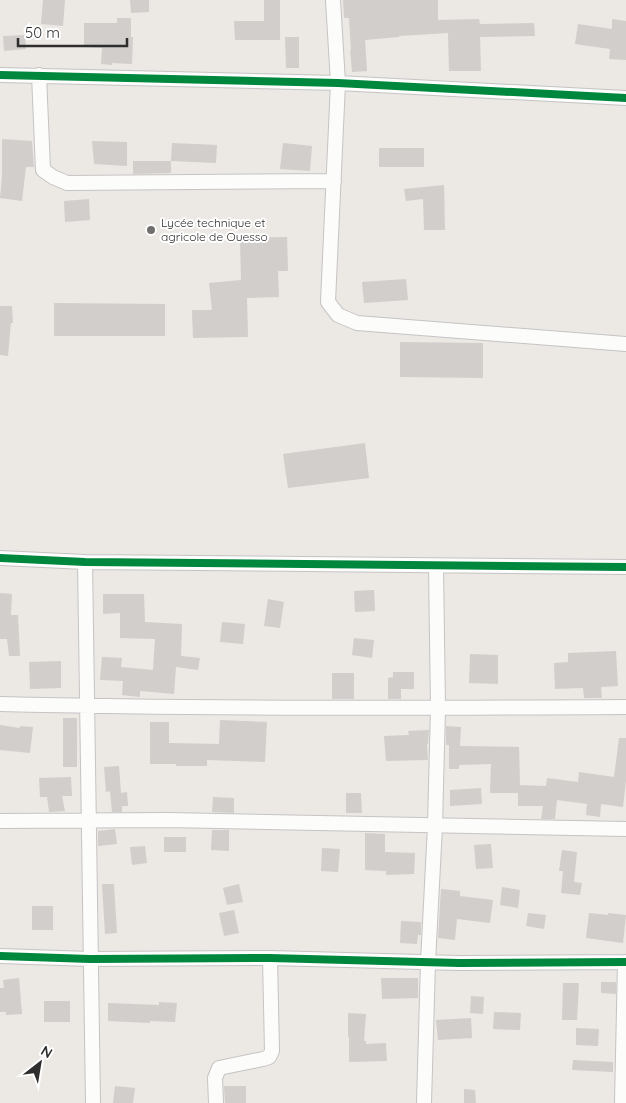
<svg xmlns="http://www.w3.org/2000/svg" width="626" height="1103" font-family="Quicksand,sans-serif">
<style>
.building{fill:#d1cecb}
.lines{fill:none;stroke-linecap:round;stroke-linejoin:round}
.street-casing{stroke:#c5c4c5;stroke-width:16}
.street{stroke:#fcfcfb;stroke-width:14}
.cycleway-casing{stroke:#fff;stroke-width:11}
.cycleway{stroke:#00873e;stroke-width:8}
.poi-dot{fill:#706f6e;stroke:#fff;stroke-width:2}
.labels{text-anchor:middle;stroke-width:4;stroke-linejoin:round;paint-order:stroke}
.poi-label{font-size:12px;fill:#2e2e2e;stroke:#fff;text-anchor:start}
</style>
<rect width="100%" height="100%" fill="#ece8e4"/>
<path class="building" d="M43,0H65L63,26L41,24Z
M130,0H149V12L131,13Z
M264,0H280V40H235L234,21H264Z
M343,0H438V20L479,19L480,24L534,23L535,36L480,37L481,71H449L448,33L399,36V37L365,40L367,71L352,72L350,50H351L349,18H344Z
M117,18H131V37H133L132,64L112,63V65L101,64L102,48L84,47V23H117Z
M612,19L626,21V60L609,59L610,49L575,44L578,24L612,29Z
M25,35L26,49L4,51L3,36Z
M285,37H299V68H286Z
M2,139L32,141L34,167H26L22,201L0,198L2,177Z
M92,141L127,142V166L94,164Z
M172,143L217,145L216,163L171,161Z
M283,143L312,146L310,171L280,169Z
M379,148H424V167H379Z
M133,161H171V173L133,174Z
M444,185L445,230H424L423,199L406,201L404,189Z
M89,199L90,220L65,222L64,201Z
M287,237L288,271H278L279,297L247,298L248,337L193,338L192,310H212L209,283L241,280L240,238Z
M406,279L408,300L364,303L362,282Z
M54,303L165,304V336H54Z
M0,306H12L13,323H11L8,356L0,355Z
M400,342L483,343V378L400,377Z
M365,443L369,478L288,488L283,454Z
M374,590L375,611L355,612L354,591Z
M0,593L12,594L11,615H18L20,656H9L7,639H0Z
M103,594H144L145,622L182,624L181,656L200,658L198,670L176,667L174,694L140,691V697L122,695L123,681L100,680L102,657L122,658L121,667L153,670L155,639L120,638V613L103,614Z
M268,599L284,602L280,628L264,626Z
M222,622L245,624L243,644L220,642Z
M354,638L374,640L372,658L352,655Z
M616,651L618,686L601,687L602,698H584L583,688L555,689L554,663L568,662V653Z
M470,654L498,655V684L469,683Z
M61,661V688L30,689L29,662Z
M393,672H414V689H401V699H388V678L393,677Z
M332,673H354V699H332Z
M63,718H77V767H63Z
M220,720L267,722L265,762L207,760V766H176V764H150V722H169V743L219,744Z
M0,725L20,728V726L33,727L30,753L0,750Z
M446,726L461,727L460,746L519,747L520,785L546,786L547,778L578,782L579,772L614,777L619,738H626V781L623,807L601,804L600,817L586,815L587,804L557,800L555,819H541L543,806H518V793H490L491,764L459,765V769H449V745H446Z
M429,730L428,744H427L428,760L386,761L384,736L409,735L408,731Z
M119,766L121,793L127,792L128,806H122V812H112L110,791L106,792L104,767Z
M71,777L72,796H62L65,811L49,812L47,797H40L39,778Z
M481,788L482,804L450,806V790Z
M346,793H361L362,813H346Z
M213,797L234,798V813L212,812Z
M115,829L117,844L98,846V831Z
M212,830H229V851L211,850Z
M365,833L385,834V852L415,853L414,874L386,875V871L365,870Z
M164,837H186V852H164Z
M491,844L493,868L476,869L474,845Z
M145,846L147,863L132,865L130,847Z
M322,848L340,849L338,872L321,871Z
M562,850L577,852L574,882L582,883L580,895L561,893L563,871H559Z
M102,884H114L117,933L105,934Z
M239,884L243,902L227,905L223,888Z
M502,887L520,890L518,908L500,905Z
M441,889L460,891V896L493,900L490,923L457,919L455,940L438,938Z
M32,906H53V930H32Z
M234,910L239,933L224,936L219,913Z
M528,913L546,915L544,929L526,926Z
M589,913L608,915V913L626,915L623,943L586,938Z
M401,921L421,922V935H418L417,944L400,943Z
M19,978L22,1014L6,1015V1012H0V988H4L3,980Z
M381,978H418V998L382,999Z
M601,982H616V994L601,993Z
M563,983H579L577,1020H562Z
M471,996L484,997L483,1014L470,1013Z
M44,1001H70V1022H44Z
M159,1002L177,1003L175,1022L150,1021V1023L108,1021V1003L159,1005Z
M494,1012L521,1013L520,1030L493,1029Z
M348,1013L366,1014L364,1041H366V1044L386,1043L387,1061L349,1062V1037H348Z
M471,1018L472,1038L438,1040L436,1020Z
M576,1028L599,1029L598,1046L576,1045Z
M573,1060L613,1062V1072L572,1070Z
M115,1086L135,1088L133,1103H113Z
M224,1086H246V1103H225Z
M464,1089L475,1090L476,1103H464Z"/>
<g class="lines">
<defs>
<path id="street" d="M333,0L338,83L328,302L338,315L357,323L626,344
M0,75L338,83L626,98
M39,75L43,170L53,177L67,183L334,181
M0,558L85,562L626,567
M85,562L93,1103
M0,704C209,709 417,708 626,707
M0,821L168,820L626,829
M0,956L90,959L270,958L459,963L626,962
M216,1103L215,1078L219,1068L263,1059L269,1057L272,1051L270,958
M424,1103L428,962L435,826L438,708L436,566
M622,1103L625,962"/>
</defs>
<use href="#street" class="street-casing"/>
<use href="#street" class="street"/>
<defs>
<path id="cycleway" d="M0,75L338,83L626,98
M0,558L85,562L626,567
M0,956L90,959L270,958L459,963L626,962"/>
</defs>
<use href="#cycleway" class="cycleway-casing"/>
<use href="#cycleway" class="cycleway"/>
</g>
<circle class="poi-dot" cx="151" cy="230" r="5"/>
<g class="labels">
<g class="poi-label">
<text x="161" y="227">Lycée technique et<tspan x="161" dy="14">agricole de Ouesso</tspan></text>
</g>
</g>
<g transform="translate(40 1063) rotate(31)" stroke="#ffffff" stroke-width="4" paint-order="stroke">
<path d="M0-4L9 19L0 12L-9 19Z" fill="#2e2e2e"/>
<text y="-8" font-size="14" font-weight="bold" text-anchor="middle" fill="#2e2e2e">N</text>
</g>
<path d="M18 38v8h109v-8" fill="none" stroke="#2e2e2e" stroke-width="2.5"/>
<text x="25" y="38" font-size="15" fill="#2e2e2e" stroke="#ffffff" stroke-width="4" paint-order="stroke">50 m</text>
</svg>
